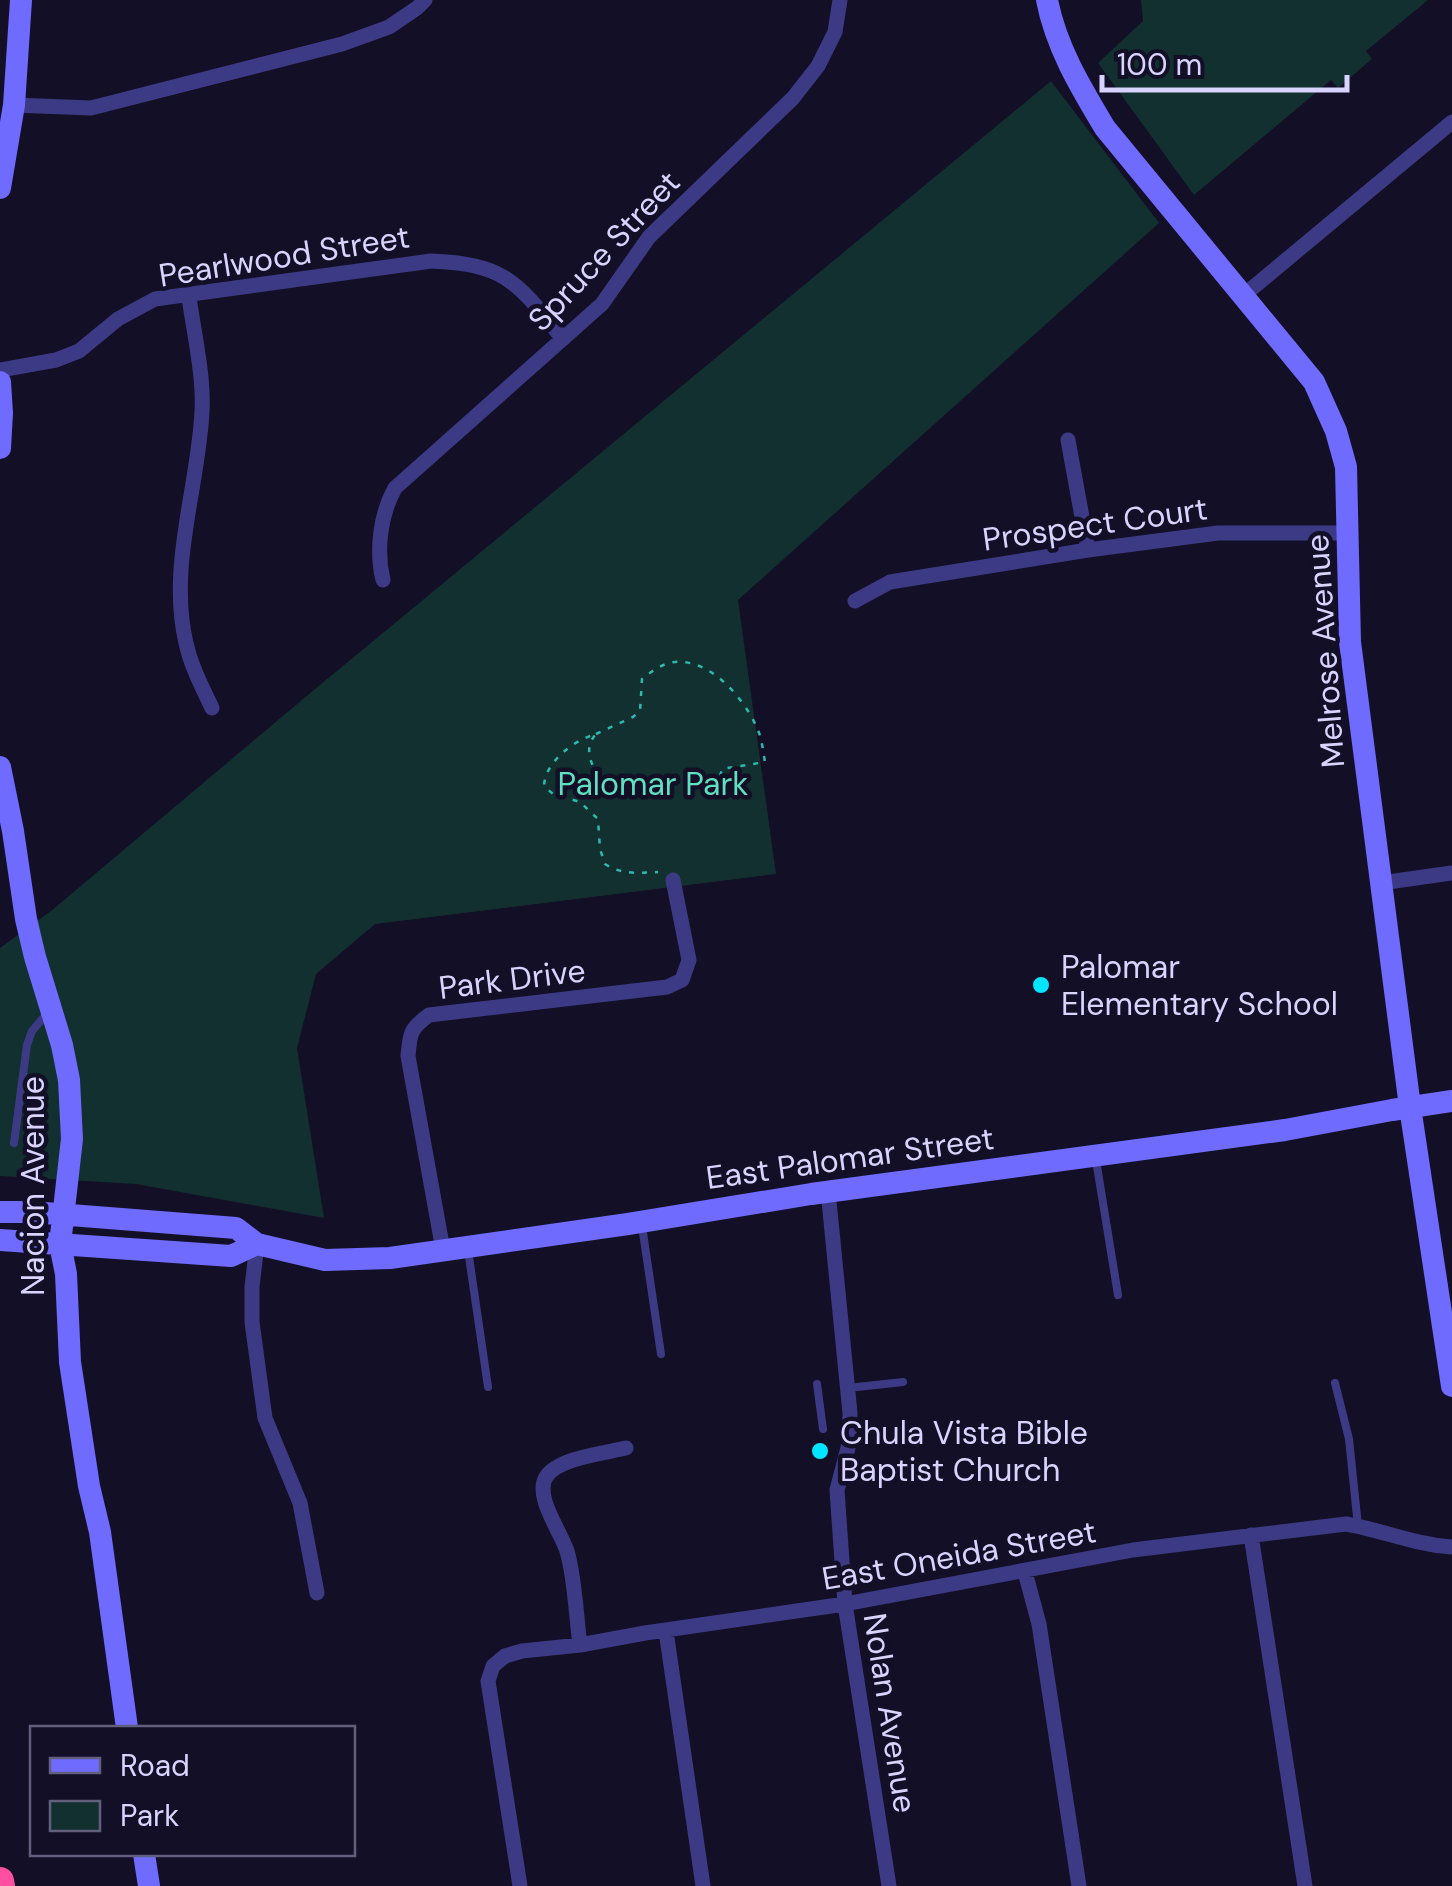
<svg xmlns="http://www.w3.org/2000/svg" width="1452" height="1886" font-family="'DM Sans',sans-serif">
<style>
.green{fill:#12302f}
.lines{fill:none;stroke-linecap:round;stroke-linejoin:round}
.path{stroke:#2fb8b0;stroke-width:2.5;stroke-dasharray:5 8;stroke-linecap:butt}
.lane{stroke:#3d3a85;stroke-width:8}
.street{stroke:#3d3a85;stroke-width:15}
.secondary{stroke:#6f6bff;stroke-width:22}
.highway{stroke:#ff4fa3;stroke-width:28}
.poi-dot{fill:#00e5ff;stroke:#130f26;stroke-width:4}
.labels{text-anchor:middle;stroke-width:9;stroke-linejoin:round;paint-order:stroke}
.street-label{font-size:32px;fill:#d9d4ff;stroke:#130f26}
.park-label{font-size:32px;fill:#5fe0c0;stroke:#130f26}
.poi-label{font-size:32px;fill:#d9d4ff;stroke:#130f26;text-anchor:start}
</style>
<rect width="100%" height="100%" fill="#130f26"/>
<path class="green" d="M1141,0H1428L1366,51L1372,59L1338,88L1331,80L1194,195L1098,63L1143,21Z
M1051,81L1159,223L738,600L776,874L375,924L316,974L297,1048L324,1218L136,1184L0,1176V948L51,911L309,694Z"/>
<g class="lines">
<path class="path" d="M596,734L633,717L640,711L642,679C650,673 658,666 669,663C708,654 745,699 758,730C762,740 763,751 765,762L722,769L717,787
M604,788C596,770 580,752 596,734C574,740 545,762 544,786L553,794L580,802L598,819L600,849L605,864C622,875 639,873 658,872"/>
<path class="lane" d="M14,1143L27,1045L32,1031L49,1011
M1096,1160L1118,1295
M642,1226L661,1354
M468,1250L488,1387
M1335,1383L1349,1439L1358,1526
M817,1384L823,1429
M848,1388L903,1382"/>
<path class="street" d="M14,105L91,108L342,44L389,27L417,8L425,0
M1244,295L1452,122
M189,297C194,334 204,375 202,412C198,488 168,567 186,643C191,666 202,687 212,708
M0,370L56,360L79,351L118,319L155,299L431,261C508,264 518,284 563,339
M1068,440L1088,550
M383,580C376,551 380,515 395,488L602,304L649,237L793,98L818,66L835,32L840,0
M855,601L890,582L1088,550L1218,533H1348
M1381,883L1452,873
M828,1191L850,1413L849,1444L837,1490L845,1604L889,1886
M257,1244L252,1287V1322L265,1418L300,1503L317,1593
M443,1250L408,1056C410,1033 410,1029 429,1015L667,987L682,980L689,960L673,880
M1251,1535L1305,1886
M1025,1572L1039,1624L1079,1886
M666,1631L703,1886
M580,1645C576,1616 575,1578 567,1551C561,1532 534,1496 546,1477C558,1458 605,1453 626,1448
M520,1886L488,1681L493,1666L505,1656L522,1651L580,1645L645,1633L845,1604L1133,1550L1346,1524C1382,1530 1416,1545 1452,1547"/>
<path class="secondary" d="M1047,0C1056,47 1081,88 1105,128L1314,382L1336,431L1346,467L1350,642L1410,1107L1452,1386
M0,188L14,105L21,0
M0,382L2,413L0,448
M0,767L13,831L26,919L35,957L62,1045L69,1080L72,1139L60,1244L66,1274L70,1362L89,1486L100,1532L127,1728
M0,1212H32L236,1228L257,1244L325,1260L390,1258L628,1224L811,1194L1285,1130L1392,1110L1452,1101
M0,1240L231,1256L257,1244
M144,1854L149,1886"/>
<path class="highway" d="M0,1881L1,1886"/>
</g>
<g class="poi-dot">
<circle cx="1041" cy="985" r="10"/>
<circle cx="820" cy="1451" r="10"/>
</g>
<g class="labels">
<g class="street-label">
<text transform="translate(604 251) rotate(-47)" y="11">Spruce Street</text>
<text transform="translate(284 256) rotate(-9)" y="11">Pearlwood Street</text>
<text transform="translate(1095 524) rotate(-8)" y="11">Prospect Court</text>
<text transform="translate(1325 651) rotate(-94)" y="11">Melrose Avenue</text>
<text transform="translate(512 979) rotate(-7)" y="11">Park Drive</text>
<text transform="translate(850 1158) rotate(-8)" y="11">East Palomar Street</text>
<text transform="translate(33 1186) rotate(-90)" y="11">Nacion Avenue</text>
<text transform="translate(959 1555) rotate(-10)" y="11">East Oneida Street</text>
<text transform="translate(890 1713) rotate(81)" y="11">Nolan Avenue</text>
</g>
<g class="park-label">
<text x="653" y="795">Palomar Park</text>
</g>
<g class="poi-label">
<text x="1061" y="978">Palomar<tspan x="1061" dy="37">Elementary School</tspan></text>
<text x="840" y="1444">Chula Vista Bible<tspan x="840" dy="37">Baptist Church</tspan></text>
</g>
</g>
<rect x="30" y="1726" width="325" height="130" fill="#130f26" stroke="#625e7d" stroke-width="2.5"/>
<rect x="50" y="1758" width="50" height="15" fill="#6f6bff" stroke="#625e7d" stroke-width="2.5"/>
<text x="120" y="1776" font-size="30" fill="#d9d4ff">Road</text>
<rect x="50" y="1801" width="50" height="30" fill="#12302f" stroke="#625e7d" stroke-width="2.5"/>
<text x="120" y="1826" font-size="30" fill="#d9d4ff">Park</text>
<path d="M1102 75v15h245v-15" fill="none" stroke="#d9d4ff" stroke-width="5"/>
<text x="1117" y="75" font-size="30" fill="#d9d4ff" stroke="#130f26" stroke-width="8" paint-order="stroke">100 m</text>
</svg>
